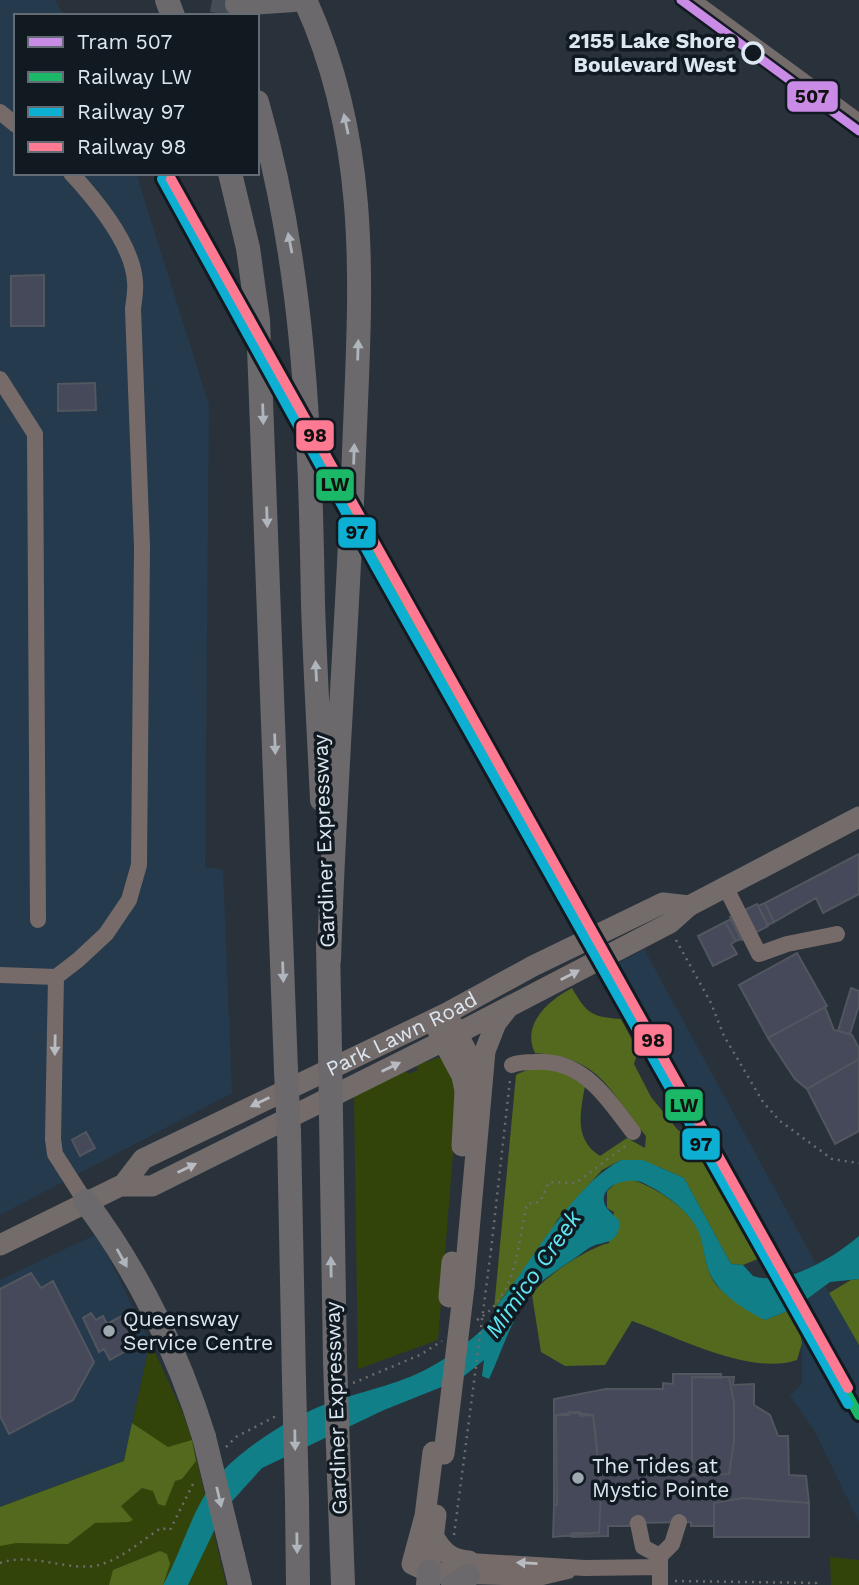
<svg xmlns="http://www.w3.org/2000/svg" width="859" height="1585" font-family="'Work Sans',sans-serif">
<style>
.built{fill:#253a4c}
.green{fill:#33440b}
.forest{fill:#52691e}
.water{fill:#117f88}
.building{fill:#45495a;stroke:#52565e;stroke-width:2}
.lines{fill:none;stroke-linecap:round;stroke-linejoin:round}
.highway-tunnel{stroke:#444d56;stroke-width:24;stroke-dasharray:24 12;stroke-linecap:butt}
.path{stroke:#6f6b6b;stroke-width:2.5;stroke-dasharray:2 5;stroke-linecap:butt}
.minor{stroke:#766b69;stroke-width:16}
.major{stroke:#746c6b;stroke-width:21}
.highway{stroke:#6c696c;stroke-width:24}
.path-bridge{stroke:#6f6b6b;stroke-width:2.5;stroke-dasharray:2 5;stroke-linecap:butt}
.major-bridge{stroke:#746c6b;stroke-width:21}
.highway-bridge{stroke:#6c696c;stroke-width:24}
.rail-1-casing{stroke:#121a21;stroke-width:16}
.rail-2-casing{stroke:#121a21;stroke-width:16}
.rail-3-casing{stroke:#121a21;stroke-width:16}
.rail-1{stroke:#1ab867;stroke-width:10}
.rail-2{stroke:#0dafd3;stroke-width:10}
.rail-3{stroke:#fe7a93;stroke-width:10}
.tram-1-casing{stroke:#121a21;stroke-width:14}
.tram-1{stroke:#ca8be6;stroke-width:9}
.oneway{fill:#afb5bc}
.oneway2{fill:#b8bcc2}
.oneway3{fill:#b8bcc1}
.stop-dot{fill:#121a21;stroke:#dce7f1;stroke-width:3.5}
.poi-dot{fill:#9da8b1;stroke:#121a21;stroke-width:2.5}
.labels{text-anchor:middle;stroke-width:7;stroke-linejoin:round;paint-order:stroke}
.stop-label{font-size:21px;font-weight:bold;fill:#dce7f1;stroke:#121a21;text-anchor:end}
.street-label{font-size:21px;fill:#dce7f1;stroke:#121a21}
.poi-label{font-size:21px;fill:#dce7f1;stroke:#121a21;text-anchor:start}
.water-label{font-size:23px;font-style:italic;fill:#5fe6f3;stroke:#121a21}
.line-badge{stroke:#121a21;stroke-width:2.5}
.pale-badge-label{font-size:19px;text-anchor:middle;font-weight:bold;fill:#111}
</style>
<rect width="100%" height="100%" fill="#29323b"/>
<path class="built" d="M0,0H55L64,16H16V173H136L209,405L205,867L223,870L232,1093L0,1215Z
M644,949L817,1266L775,1278L601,973Z
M97,1234L150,1342L124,1461L0,1507V1280Z
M825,1286L859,1345V1522L814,1430L790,1396L802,1384V1343L795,1308Z"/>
<path class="green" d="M437,1058H443L458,1091L438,1340L358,1369L354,1095L406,1071L408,1074L418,1070L416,1065Z
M150,1342L183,1413L192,1440L226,1585H0V1507L124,1461Z
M830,1557L859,1560V1585H831Z"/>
<path class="forest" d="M572,988C587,1014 592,1017 621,1019L638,1051L634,1064L651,1097L677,1129L706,1153L765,1256L743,1265L731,1264L684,1178L659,1167L621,1160L602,1170L557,1220L546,1241L494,1309L516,1075C542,1061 563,1071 585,1086C580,1113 574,1140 600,1156L627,1138L645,1148L646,1136C608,1091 603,1058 535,1053C521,1024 549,1000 572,988Z
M630,1179C655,1187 690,1208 700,1234C706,1253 705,1275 720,1289C733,1301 751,1310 765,1320L795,1308L802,1343L797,1360C750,1376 677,1337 632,1321L605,1365L565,1366L541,1352L532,1295C544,1276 588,1248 609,1243L614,1212L607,1208V1191L616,1183Z
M859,1279V1345L829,1293L851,1280Z
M132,1423L168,1447L192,1440L196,1461L182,1479L175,1481L165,1506L158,1504L153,1491L142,1488L121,1506L133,1520L129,1522L95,1523L68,1544L16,1543L0,1546V1507L124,1461Z
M160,1551L167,1554L170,1564L163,1585H109L113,1570Z"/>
<path class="water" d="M621,1160H643L684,1178L731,1264L743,1265L753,1276C786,1287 835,1257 859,1236V1279L830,1282L795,1308L765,1320C746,1311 721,1295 711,1276C705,1264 704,1248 700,1235C692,1212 662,1191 641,1182C627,1177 595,1186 606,1207C609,1212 616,1216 620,1222C617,1249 602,1238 586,1250C572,1261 556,1270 542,1281C517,1300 503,1350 489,1379L482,1376L484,1360L459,1380L384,1410L262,1468L224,1510L188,1585H163C182,1551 191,1511 215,1480C239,1449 297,1413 334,1401C367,1390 404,1383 434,1365C451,1356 471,1340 485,1327C492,1321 492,1311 498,1304C534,1259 571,1187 621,1160Z"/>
<path class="building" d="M44,275V326H11V276Z
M95,383L96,410L58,411V384Z
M859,854V894L823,913L816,898L774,922L765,903Z
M765,903L774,922L768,925L758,906Z
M757,904L768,926L742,940L730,917Z
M731,919L741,939L736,941L725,922Z
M725,922L736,941L731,944L737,954L713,966L698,936Z
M797,953L827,1006L768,1038L739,985Z
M851,988L859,991V1005L850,1034L838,1031Z
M825,1007L834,1030L852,1035L859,1048V1059L807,1089L795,1079L768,1038Z
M859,1059V1131L835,1144L807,1089Z
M86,1132L95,1148L80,1156L72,1140Z
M31,1273L41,1288L53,1281L94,1362L73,1400L9,1434L0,1416V1289Z
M91,1313L96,1320L103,1316L107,1324L127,1313L133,1323L125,1338L131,1348L110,1360L104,1349L99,1352L83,1318Z
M673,1374H721V1378L692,1377V1475L729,1474L734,1442V1403L729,1377H734L733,1385L754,1384V1405L770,1415L778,1436H788L789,1475L806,1476L809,1503L743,1498L714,1503V1526H691V1522L630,1523V1526H608V1536L572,1537V1533H599L601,1490L595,1428L593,1415L580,1416V1412L556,1415L557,1505H554V1399L606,1389H663V1383L673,1384Z
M692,1377H729L734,1403V1442L729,1474L692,1475Z
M569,1412L593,1415L601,1490L599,1533L553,1537L554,1505H557L556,1415H569Z
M743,1498L809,1503V1537H714V1503Z"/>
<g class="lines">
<path class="highway-tunnel" d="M212,0L237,4"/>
<path class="path" d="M676,940L711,1003L724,1036L763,1102L780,1121L832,1159L859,1163
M491,1250L510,1080
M477,1320C518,1295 517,1246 527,1204L540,1202L549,1182L576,1183L628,1144
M353,1383L420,1355L442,1341
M226,1447L236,1437L276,1416
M454,1535L464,1459
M0,1563C31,1552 62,1570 94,1566C118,1562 141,1541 161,1528L170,1530L195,1480
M675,1581L816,1583V1585"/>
<path class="minor" d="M0,112L16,125
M0,379L35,434L38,920
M725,886L759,954L787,944L837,934
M0,975L56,977L78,960L106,934L129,900L139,865L142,547L133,309C134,300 136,290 135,282C133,245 95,199 71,173
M56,977L53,1139L55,1154L85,1201
M512,1065C519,1062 526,1062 534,1062C582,1058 606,1097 633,1132
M638,1523L643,1547L660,1556
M469,1561L585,1568L660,1567
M468,1576L538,1578L568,1571
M660,1585V1556L672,1544L679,1522"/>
<g class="major">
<path d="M688,0L859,125"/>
<path d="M451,1022L470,1058L475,1082"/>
<path d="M438,1031L462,1076L465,1091L462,1146"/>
<path id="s1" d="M123,1185L143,1159L447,1013L533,966L663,903L689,906"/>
<path d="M0,1245L120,1186H152L443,1041L670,923L689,906L859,817"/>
<path d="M464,1287L485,1051L496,1023L507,1009"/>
<path d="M449,1297L452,1262"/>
<path d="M433,1452L425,1516L412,1564L429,1572L468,1576"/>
<path d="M434,1537C442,1552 452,1560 469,1561"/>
<path d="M429,1572L436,1515"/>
</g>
<path class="highway" d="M167,0L173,16
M305,0C373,148 360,295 354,452C348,622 334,790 329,960
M237,4L294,0
M257,102C305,269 310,431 313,603C315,668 319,734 322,800
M230,173L248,248L258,320L286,1071
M328,944L330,1051
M331,1116L335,1360
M289,1132L294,1380
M85,1201C137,1269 179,1355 204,1437
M339,1477L343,1585
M297,1501L298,1585
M233,1556L240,1585
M428,1585L429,1572
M453,1585L468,1576"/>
<path class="path-bridge" d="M464,1459L491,1250"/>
<path class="major-bridge" d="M444,1454L464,1287"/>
<path class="highway-bridge" d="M330,1051L331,1116
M286,1071L289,1132
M335,1360L339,1477
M294,1380L297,1501
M204,1437L233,1556"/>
<defs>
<path id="rail-1" d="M163,173L379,565L859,1415"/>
<path id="rail-2" d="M162,179L376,567L848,1404"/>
<path id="rail-3" d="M171,179L848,1388"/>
</defs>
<use href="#rail-1" class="rail-1-casing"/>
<use href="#rail-2" class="rail-2-casing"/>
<use href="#rail-3" class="rail-3-casing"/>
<use href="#rail-1" class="rail-1"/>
<use href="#rail-2" class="rail-2"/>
<use href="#rail-3" class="rail-3"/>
<defs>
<path id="tram-1" d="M681,0L859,131"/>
</defs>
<use href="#tram-1" class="tram-1-casing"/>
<use href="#tram-1" class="tram-1"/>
</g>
<defs><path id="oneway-solid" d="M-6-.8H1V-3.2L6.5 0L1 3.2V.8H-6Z" transform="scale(1.75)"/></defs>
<g class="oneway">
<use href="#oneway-solid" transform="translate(346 124) rotate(-102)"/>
<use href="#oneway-solid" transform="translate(290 243) rotate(-101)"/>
<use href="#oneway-solid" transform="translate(358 350) rotate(-88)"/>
<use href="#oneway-solid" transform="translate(263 414) rotate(88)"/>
<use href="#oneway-solid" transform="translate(354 454) rotate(-88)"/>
<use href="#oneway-solid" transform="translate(267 517) rotate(88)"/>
<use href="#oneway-solid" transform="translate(316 671) rotate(-93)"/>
<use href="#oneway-solid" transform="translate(275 744) rotate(88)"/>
<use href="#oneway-solid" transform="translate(283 972) rotate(88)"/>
<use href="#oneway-solid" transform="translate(122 1258) rotate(61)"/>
<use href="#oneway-solid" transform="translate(331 1267) rotate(-91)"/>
<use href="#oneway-solid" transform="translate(295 1440) rotate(89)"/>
<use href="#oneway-solid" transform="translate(219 1497) rotate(77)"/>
<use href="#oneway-solid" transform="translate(297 1543) rotate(89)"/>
</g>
<g class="oneway2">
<use href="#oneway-solid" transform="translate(570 975) rotate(-27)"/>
<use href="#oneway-solid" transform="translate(391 1067) rotate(-26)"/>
<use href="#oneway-solid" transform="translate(260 1102) rotate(154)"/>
<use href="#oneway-solid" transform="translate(187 1168) rotate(-26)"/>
</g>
<g class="oneway3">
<use href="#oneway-solid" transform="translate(55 1045) rotate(91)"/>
<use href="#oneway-solid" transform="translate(527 1563) rotate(-177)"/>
</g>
<circle class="stop-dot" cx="753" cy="53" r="10"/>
<g class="poi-dot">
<circle cx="109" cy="1331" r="7"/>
<circle cx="578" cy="1478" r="7"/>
</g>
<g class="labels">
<g class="stop-label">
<text x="736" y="48">2155 Lake Shore<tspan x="736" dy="24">Boulevard West</tspan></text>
</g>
<g class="street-label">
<text transform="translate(324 841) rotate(-92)" y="7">Gardiner Expressway</text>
<text dy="7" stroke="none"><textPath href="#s1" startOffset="320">Park Lawn Road</textPath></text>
<text transform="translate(336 1408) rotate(-92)" y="7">Gardiner Expressway</text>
</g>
<g class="poi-label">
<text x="123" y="1326">Queensway<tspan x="123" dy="24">Service Centre</tspan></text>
<text x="592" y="1473">The Tides at<tspan x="592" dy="24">Mystic Pointe</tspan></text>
</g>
<g class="water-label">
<text transform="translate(533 1274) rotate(-55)" y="8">Mimico Creek</text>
</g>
</g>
<g class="line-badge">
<rect x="786" y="80" width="53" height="33" rx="7" fill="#ca8be6"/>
<rect x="295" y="419" width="40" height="33" rx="7" fill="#fe7a93"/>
<rect x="315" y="468" width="40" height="34" rx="7" fill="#1ab867"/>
<rect x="337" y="516" width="40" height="33" rx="7" fill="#0dafd3"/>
<rect x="633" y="1023" width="40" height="34" rx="7" fill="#fe7a93"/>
<rect x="664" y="1088" width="40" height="34" rx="7" fill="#1ab867"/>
<rect x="681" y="1127" width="40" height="34" rx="7" fill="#0dafd3"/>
</g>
<g class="pale-badge-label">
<text x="812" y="103">507</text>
<text x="315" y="442">98</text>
<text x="335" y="491">LW</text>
<text x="357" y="539">97</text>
<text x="653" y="1047">98</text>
<text x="684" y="1112">LW</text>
<text x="701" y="1151">97</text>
</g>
<rect x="14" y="14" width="245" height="161" fill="#121a21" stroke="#636c74" stroke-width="2"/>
<rect x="28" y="37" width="35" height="10" fill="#ca8be6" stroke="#636c74" stroke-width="2"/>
<text x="77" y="49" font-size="21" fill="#dce7f1">Tram 507</text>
<rect x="28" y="72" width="35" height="10" fill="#1ab867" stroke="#636c74" stroke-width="2"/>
<text x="77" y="84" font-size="21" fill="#dce7f1">Railway LW</text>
<rect x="28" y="107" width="35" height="10" fill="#0dafd3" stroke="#636c74" stroke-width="2"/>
<text x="77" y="119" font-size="21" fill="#dce7f1">Railway 97</text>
<rect x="28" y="142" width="35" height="10" fill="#fe7a93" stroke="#636c74" stroke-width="2"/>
<text x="77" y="154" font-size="21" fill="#dce7f1">Railway 98</text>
</svg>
